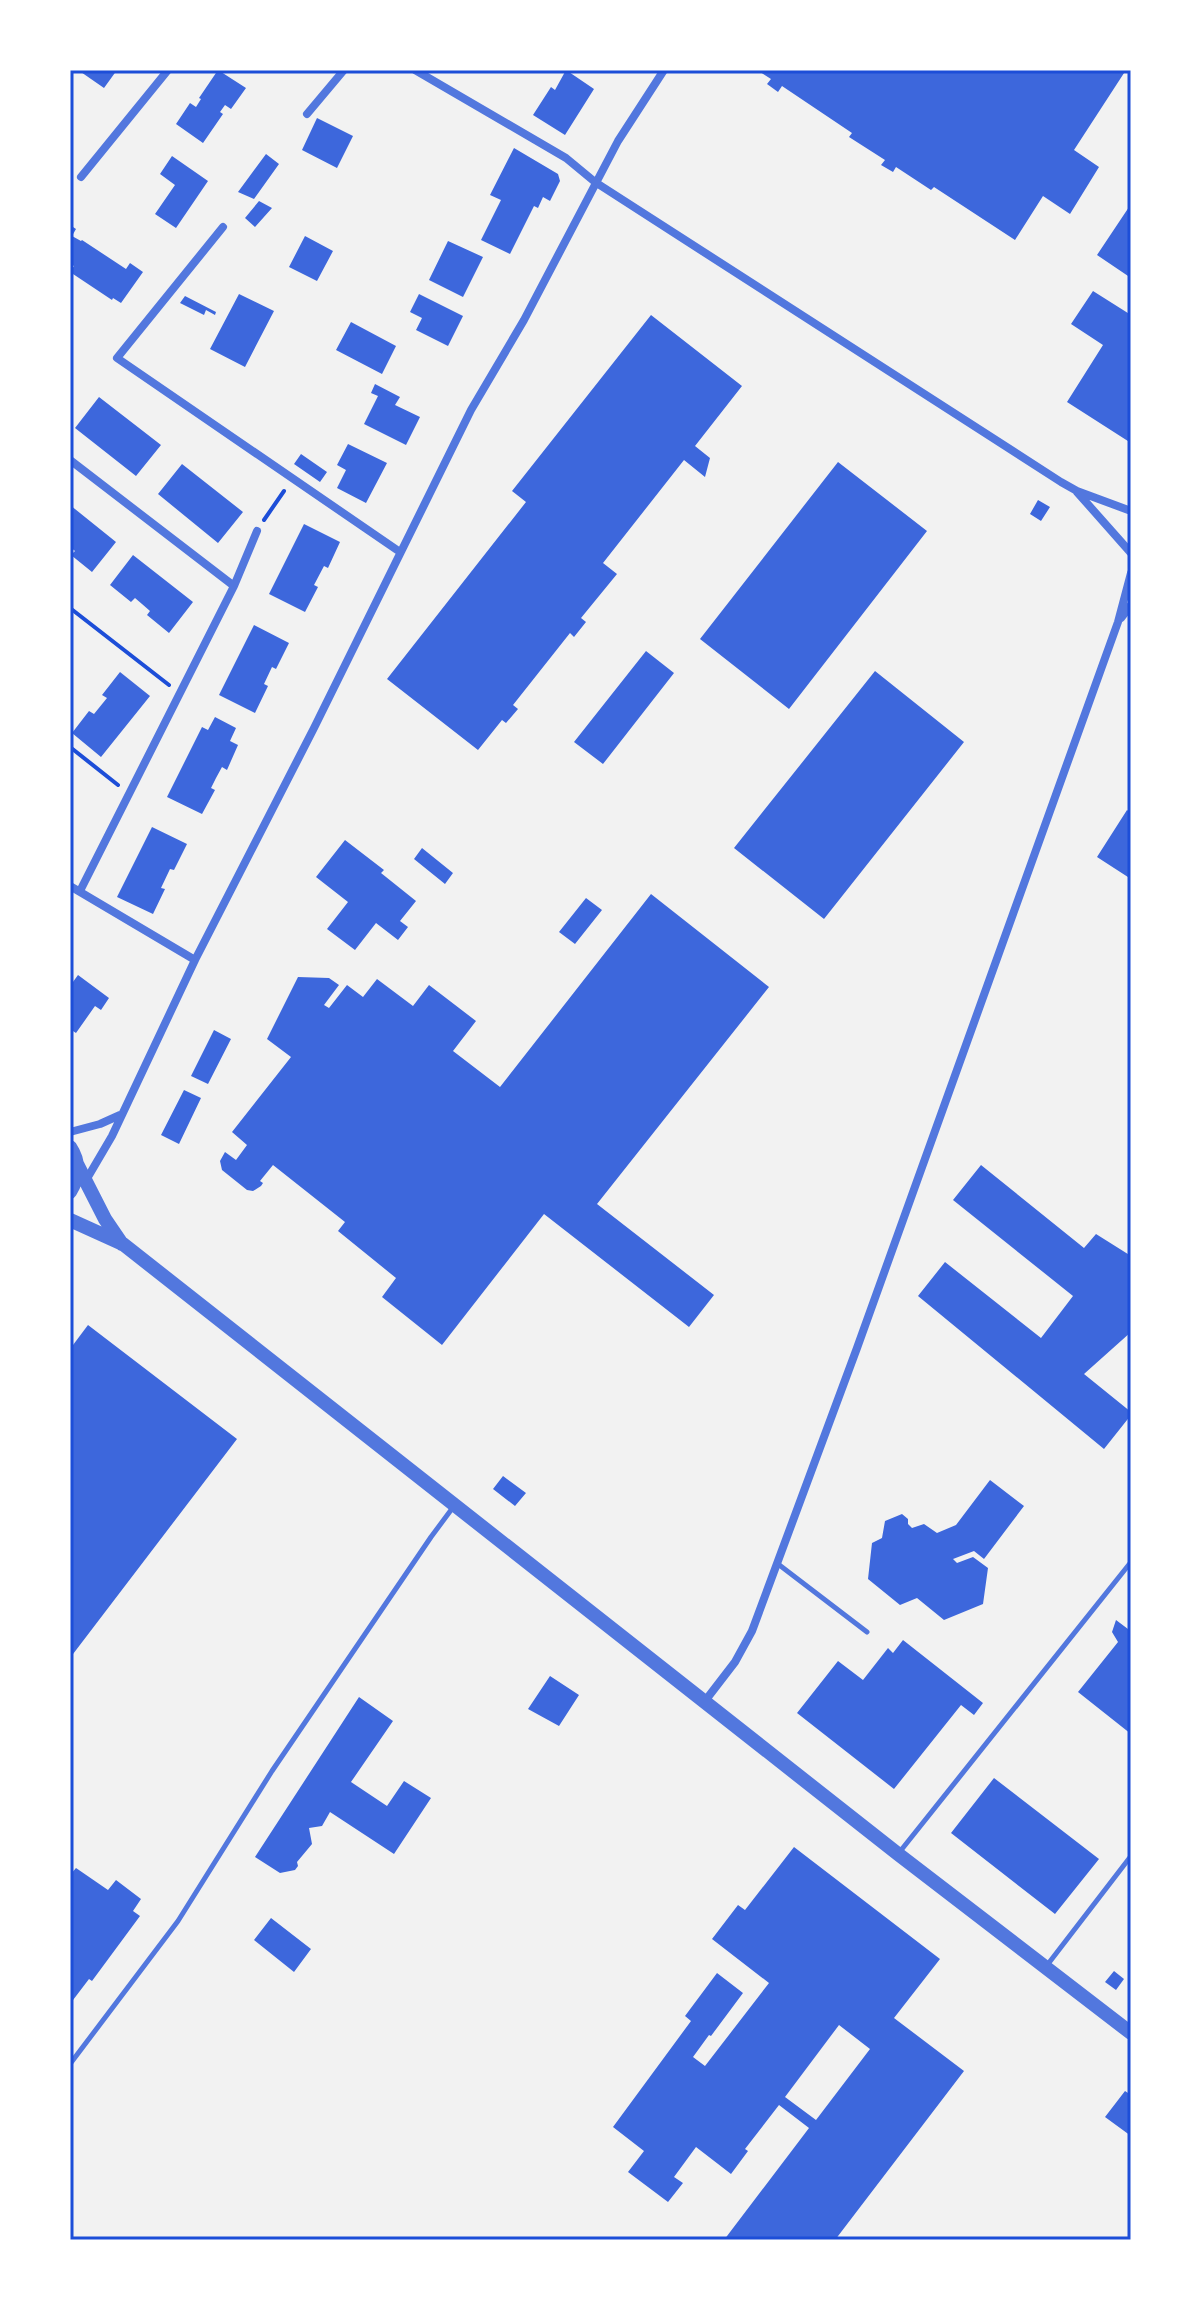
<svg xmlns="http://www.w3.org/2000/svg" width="1201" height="2310" font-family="'Playfair Display',serif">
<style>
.building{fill:#3d67dc;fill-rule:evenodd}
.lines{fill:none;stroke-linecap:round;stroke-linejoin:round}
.path{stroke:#1d4ed8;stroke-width:4}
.service{stroke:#5277de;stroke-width:5}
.minor{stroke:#5277de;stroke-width:8}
.tertiary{stroke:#5277de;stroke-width:14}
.neatline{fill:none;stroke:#1d4ed8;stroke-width:3}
</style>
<rect width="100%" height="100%" fill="#f2f2f2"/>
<path class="building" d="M78,70H117L104,88Z
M218,70L246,88L231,109L225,105L220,112L223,114L203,143L176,124L190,103L196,107L201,99L199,98Z
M566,70L594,89L565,135L533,115L551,87L555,90Z
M757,70H1126L1074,150L1099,167L1070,214L1043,196L1015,240L934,187L931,190L896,167L893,172L881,165L885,160L849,137L852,133L782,86L778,92L767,84L771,79Z
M317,118L353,136L337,168L302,150Z
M514,148L558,174L560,181L550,201L543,197L538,208L534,206L510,254L481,240L501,200L490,195Z
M266,154L279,164L254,199L238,192Z
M172,156L208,181L176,228L155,214L175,185L160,174Z
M259,201L272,208L255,227L245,218Z
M1131,204V278L1097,255Z
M70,225L76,229L72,236L81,241L82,240L126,269L130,263L143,272L121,303L113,298L112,300L70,272L74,266L70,264Z
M305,236L333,251L317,281L289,267Z
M448,241L483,257L463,297L429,280Z
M1093,291L1131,315V443L1067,402L1103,345L1071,324Z
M239,294L274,311L245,367L210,349Z
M419,294L463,316L448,346L416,330L422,318L410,312Z
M185,296L216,312L215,315L206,310L204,315L180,303Z
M651,315L742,386L695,446L710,458L705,477L684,460L603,563L617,574L581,618L586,622L574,637L570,633L513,705L518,709L506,723L502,720L478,750L387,679L526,502L512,491Z
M351,322L396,346L382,374L336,350Z
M375,384L400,397L395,405L420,417L406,445L364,424L378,396L371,393Z
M99,397L161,445L136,476L75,428Z
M348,444L387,463L366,503L337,488L346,470L337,465Z
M301,454L327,472L320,482L294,464Z
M838,462L927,531L789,709L700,639Z
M182,464L243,512L218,543L158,494Z
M1038,500L1050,507L1041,521L1030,514Z
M70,505L116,542L92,572L71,555L75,551L70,547Z
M304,524L340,542L328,568L324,566L314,585L318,587L305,612L269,594Z
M133,555L193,602L169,633L147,615L150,611L142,604L135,598L131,602L110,585Z
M254,625L289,643L276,669L272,667L264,684L268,686L255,713L219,695Z
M646,651L674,673L603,764L574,742Z
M875,671L964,742L824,919L734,848Z
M120,672L150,696L101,757L72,733L89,711L94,714L107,698L102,695Z
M215,717L236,728L230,741L238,745L227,770L222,767L216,778L211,788L215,790L202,814L167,797L202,727L208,730Z
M1127,810L1131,813V879L1097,857Z
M152,827L187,844L174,870L170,869L161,888L165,889L153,914L117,897Z
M345,840L384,870L381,873L416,901L400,921L408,927L398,940L376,923L355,950L327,929L348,902L316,877Z
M422,848L453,873L445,884L414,859Z
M651,894L769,987L597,1204L714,1295L689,1327L544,1214L442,1345L382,1297L396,1278L338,1231L345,1222L273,1165L260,1181L263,1183L261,1186L253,1191L247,1190L222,1170L220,1161L225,1152L236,1160L247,1145L232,1132L291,1057L267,1039L298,977L329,978L339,985L324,1005L329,1008L347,985L363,997L377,979L413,1006L429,985L476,1021L453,1051L500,1087Z
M586,898L602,910L575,944L559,932Z
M78,975L109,998L101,1010L95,1006L76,1033L70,1029V986Z
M214,1030L231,1039L208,1084L191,1076Z
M184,1090L201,1098L179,1144L161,1135Z
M981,1165L1084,1248L1096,1234L1131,1256V1332L1084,1374L1131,1412V1415L1104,1449L918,1296L945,1262L1041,1338L1073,1296L953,1200Z
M88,1325L237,1439L70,1658V1349Z
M503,1476L526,1493L515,1506L493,1489Z
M990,1480L1024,1506L984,1559L974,1551L953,1559L957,1563L973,1557L988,1568L983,1604L944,1620L917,1598L900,1605L868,1579L872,1543L882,1538L885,1521L902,1514L908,1519V1524L912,1528L924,1524L937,1533L956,1525Z
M1116,1620L1128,1629L1131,1626V1734L1078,1692L1118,1642L1112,1632Z
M903,1640L983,1703L974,1715L961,1705L894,1789L797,1713L838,1661L863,1680L888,1648L893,1653Z
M550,1676L579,1695L559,1726L528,1709Z
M359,1697L393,1721L351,1782L387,1806L404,1781L431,1798L394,1854L330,1812L322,1826L309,1828L312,1844L297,1862L298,1866L295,1870L280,1873L255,1857Z
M994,1778L1099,1859L1055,1914L951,1833Z
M794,1847L940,1959L894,2018L964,2071L835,2240H724L809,2128L779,2105L745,2149L748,2151L731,2174L696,2147L674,2177L683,2183L668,2202L628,2172L644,2151L613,2127L691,2021L685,2016L717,1973L743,1993L711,2036L709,2035L693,2057L705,2066L769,1983L712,1939L738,1905L745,1910ZM839,2025L870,2049L816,2120L785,2097Z
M76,1868L108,1890L116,1880L141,1899L133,1911L140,1916L92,1981L89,1979L70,2004V1875Z
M271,1918L311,1949L294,1972L254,1940Z
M1114,1971L1124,1979L1116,1990L1105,1982Z
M1125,2091L1131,2095V2136L1105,2117Z"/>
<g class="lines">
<path class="path" d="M264,520L284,491
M70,608L169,685
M70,747L118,785"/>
<path class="service" d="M778,1564L867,1632
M898,1854L1131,1562
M1048,1964L1131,1856
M70,2064L178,1921L272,1771L431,1537L454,1506"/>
<path class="minor" d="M415,70L566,158L595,182L1061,482L1077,491L1131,511
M307,114L344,70
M81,177L168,70
M223,227L117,358L400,552
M70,460L234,586L80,891
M1077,492L1131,553
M234,586L257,531
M1121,618L1131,605
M70,886L195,960
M70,1132L100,1124L120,1115
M85,1182L112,1136L195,960L314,728L471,410L524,320L618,141L664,70
M705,1701L735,1662L752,1631L857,1348L1118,622L1131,573"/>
<path class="tertiary" d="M70,1147C80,1162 79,1177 70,1192
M77,1164L105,1219L122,1244
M70,1220L123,1244L898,1854L1131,2033"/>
</g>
<rect width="1201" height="2310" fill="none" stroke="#ffffff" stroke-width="144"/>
<rect x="72" y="72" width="1057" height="2166" class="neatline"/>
</svg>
